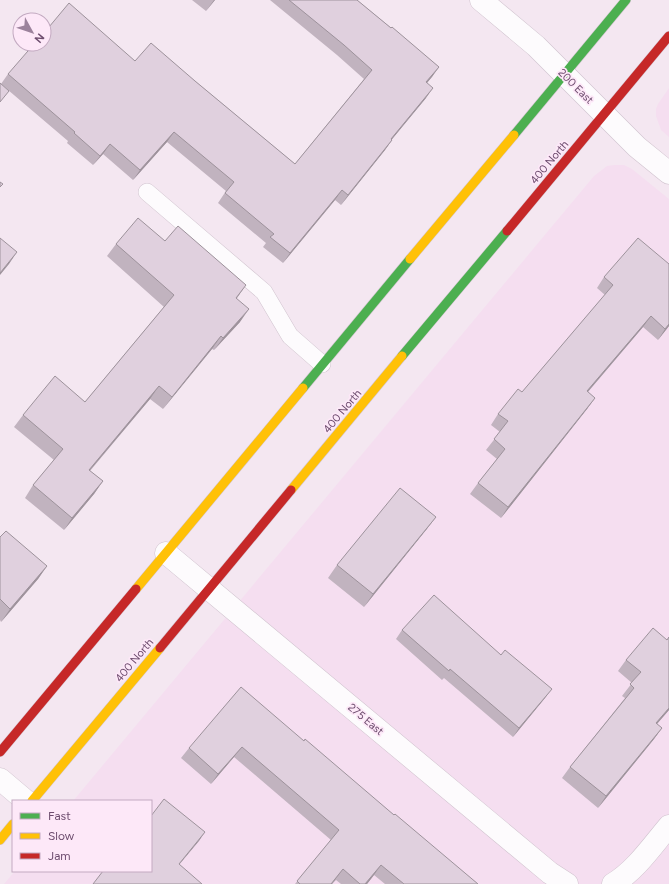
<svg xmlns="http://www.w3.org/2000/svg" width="669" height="884" font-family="Figtree,sans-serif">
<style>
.residential{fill:#f5def0}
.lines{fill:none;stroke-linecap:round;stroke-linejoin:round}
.lane-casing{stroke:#d0c3ce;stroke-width:18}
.street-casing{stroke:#d0c3ce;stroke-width:23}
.fast-casing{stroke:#d2c5d0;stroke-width:10}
.slow-casing{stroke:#d2c5d0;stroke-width:10}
.jam-casing{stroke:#d2c5d0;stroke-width:10}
.lane{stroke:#fdfbfd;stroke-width:17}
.street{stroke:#fdfbfd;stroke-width:22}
.fast{stroke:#4caf50;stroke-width:9}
.slow{stroke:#ffc107;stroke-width:9}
.jam{stroke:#c62828;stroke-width:9}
.wall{fill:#c1b3bf}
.shaded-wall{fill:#9d929b}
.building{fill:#e0d0de;stroke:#9d929b}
.labels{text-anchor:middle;stroke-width:3.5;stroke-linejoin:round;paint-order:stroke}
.street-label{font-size:11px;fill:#6d4c6e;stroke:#fde8f8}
</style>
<rect width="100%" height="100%" fill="#f4e7f1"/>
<path class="residential" d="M669,88V137L661,130L656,116V109L658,104Z
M614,165H624L632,169L669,199V884H4L15,871H151V801H73L594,176L607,166Z"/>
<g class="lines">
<defs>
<path id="lane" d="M147,192L264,292L290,336L322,364"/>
<path id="street" d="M481,0L536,46L637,147L669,173
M166,553L550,873L567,884
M0,779L26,801
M613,884C636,870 652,846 669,826"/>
<path id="fast" d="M514,135L626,0
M402,356L507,231
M303,388L410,259"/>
<path id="slow" d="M410,259L514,135
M291,490L402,356
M136,589L303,388
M32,801L160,648
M0,840L13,824"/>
<path id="jam" d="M507,231L669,36
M160,648L291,490
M0,752L136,589"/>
</defs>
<use href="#lane" class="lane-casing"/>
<use href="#street" class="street-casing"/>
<use href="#fast" class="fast-casing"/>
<use href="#slow" class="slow-casing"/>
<use href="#jam" class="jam-casing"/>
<use href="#lane" class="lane"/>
<use href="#street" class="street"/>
<use href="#fast" class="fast"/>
<use href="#slow" class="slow"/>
<use href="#jam" class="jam"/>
</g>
<path class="wall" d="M192,0H215L206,11Z
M270,0H357L439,67L427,83L426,98L392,139V140L385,150L341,205L335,200L283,263L263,247L266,243L218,203L226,191L167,142L133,180L103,154L93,165L67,143L68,141L1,84L8,74L135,61L195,81L295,164L364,79L337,55Z
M165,241L237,299L240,322L214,350L212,349L163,409L150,399L90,471L103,481L94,494L64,530L25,498L33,485L54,460L14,427L23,415L85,402L164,307L107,256L116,244Z
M669,264V326L658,340L643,327L588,392L595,398L587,409L501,518L470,494L478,483L497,459L486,450L500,432L491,425L498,414L522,392L605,295L597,288L604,277Z
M436,517L426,530L364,607L328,578L337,565Z
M0,537L47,566L38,579L1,622L0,620Z
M402,630L545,698L513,737L444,678L442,680L396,639Z
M669,637V710L657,724L662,728L654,739L598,808L562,778L570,767L625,698L622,696L632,683L618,671L626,660L667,640Z
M304,741L394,815L478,884H385L374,875L367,884H341L336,880L332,884H295L331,840L234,757L211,784L181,758L189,748Z"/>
<path class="shaded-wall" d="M214,0H215L206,11Z
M439,67L432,77L419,92L426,82Z
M433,88L426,98L384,149L391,139Z
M174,132L167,142L133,180L140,170Z
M392,140L385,150L341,205L348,195Z
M110,144L103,154L93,165L100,156Z
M342,190L335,200L283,263L290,253Z
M17,252L9,264L0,275V273Z
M246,285L237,298L227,310L236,298Z
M249,309L240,322L214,350L223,338Z
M651,316L643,327L579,402L587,391Z
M669,324V326L658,340L665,329Z
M221,336L212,349L163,409L172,397Z
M159,386L150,399L80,482L89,470Z
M595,398L587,409L501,518L508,507Z
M103,481L94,494L64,530L72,518Z
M436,517L426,530L364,607L373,594Z
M47,566L38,579L1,622L10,609Z
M552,689L545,698L513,737L519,728Z
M669,708V710L648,734L656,723Z
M662,728L654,739L598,808L606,796Z
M242,747L234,757L211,784L218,774Z
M205,832L199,841L173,872L179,864Z
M381,865L374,875L367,884H365Z
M343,869L332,884H331Z"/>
<path class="building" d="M289,0H357L391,28L392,27L439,67L426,82L433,88L391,139L392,140L348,195L342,190L290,253L270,237L274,234L225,193L234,182L174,132L140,170L110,144L100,156L74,133L75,132L8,74L34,44H44V33L69,3L135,61L151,43L195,81L295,164L372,70L344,45Z
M0,83L9,91L0,102Z
M0,182L3,184L0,187Z
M138,218L165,241L178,226L246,285L236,298L249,309L223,338L221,336L172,397L159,386L89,470L103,481L72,518L33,485L63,449L23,415L55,376L85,402L174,295L116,244Z
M0,238L17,252L0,273Z
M638,238L669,264V324L665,329L651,316L587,391L595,398L508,507L478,483L505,449L494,439L508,421L498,414L518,389L522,392L613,285L604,277Z
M400,488L436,517L373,594L337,565Z
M6,531L47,566L10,609L0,599V537Z
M434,595L501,655L505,650L552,689L519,728L450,669L449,671L402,630Z
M653,628L667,640L669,637V708L656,723L662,728L606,796L570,767L634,688L630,684L641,672L626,660Z
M241,687L304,741L305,739L394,815L395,814L478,884H404L381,865L365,884H360L343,869L331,884H300L297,881L339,830L242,747L218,774L189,748Z
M164,799L205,832L179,864L202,884H93L103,871H151V816Z"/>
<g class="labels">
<g class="street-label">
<text transform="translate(576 86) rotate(45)" y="4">200 East</text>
<text transform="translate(549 162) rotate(-50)" y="4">400 North</text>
<text transform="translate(342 411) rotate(-50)" y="4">400 North</text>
<text transform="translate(134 660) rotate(-50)" y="4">400 North</text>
<text transform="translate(366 719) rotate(40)" y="4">275 East</text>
</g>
</g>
<rect x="12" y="800" width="140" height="72" fill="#fde8f8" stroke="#c3aac1"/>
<rect x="20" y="813" width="20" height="6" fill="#4caf50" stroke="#c3aac1"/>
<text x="48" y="820" font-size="12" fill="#6d4c6e">Fast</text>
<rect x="20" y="833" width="20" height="6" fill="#ffc107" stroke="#c3aac1"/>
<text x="48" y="840" font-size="12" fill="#6d4c6e">Slow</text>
<rect x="20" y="853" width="20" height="6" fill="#c62828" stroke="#c3aac1"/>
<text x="48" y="860" font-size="12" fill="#6d4c6e">Jam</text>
<g transform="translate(32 32) rotate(130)"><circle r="19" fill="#fde8f8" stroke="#c3aac1"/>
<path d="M0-3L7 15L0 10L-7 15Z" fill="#9c829c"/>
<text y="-6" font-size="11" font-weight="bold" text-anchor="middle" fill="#6d4c6e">N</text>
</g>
</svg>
